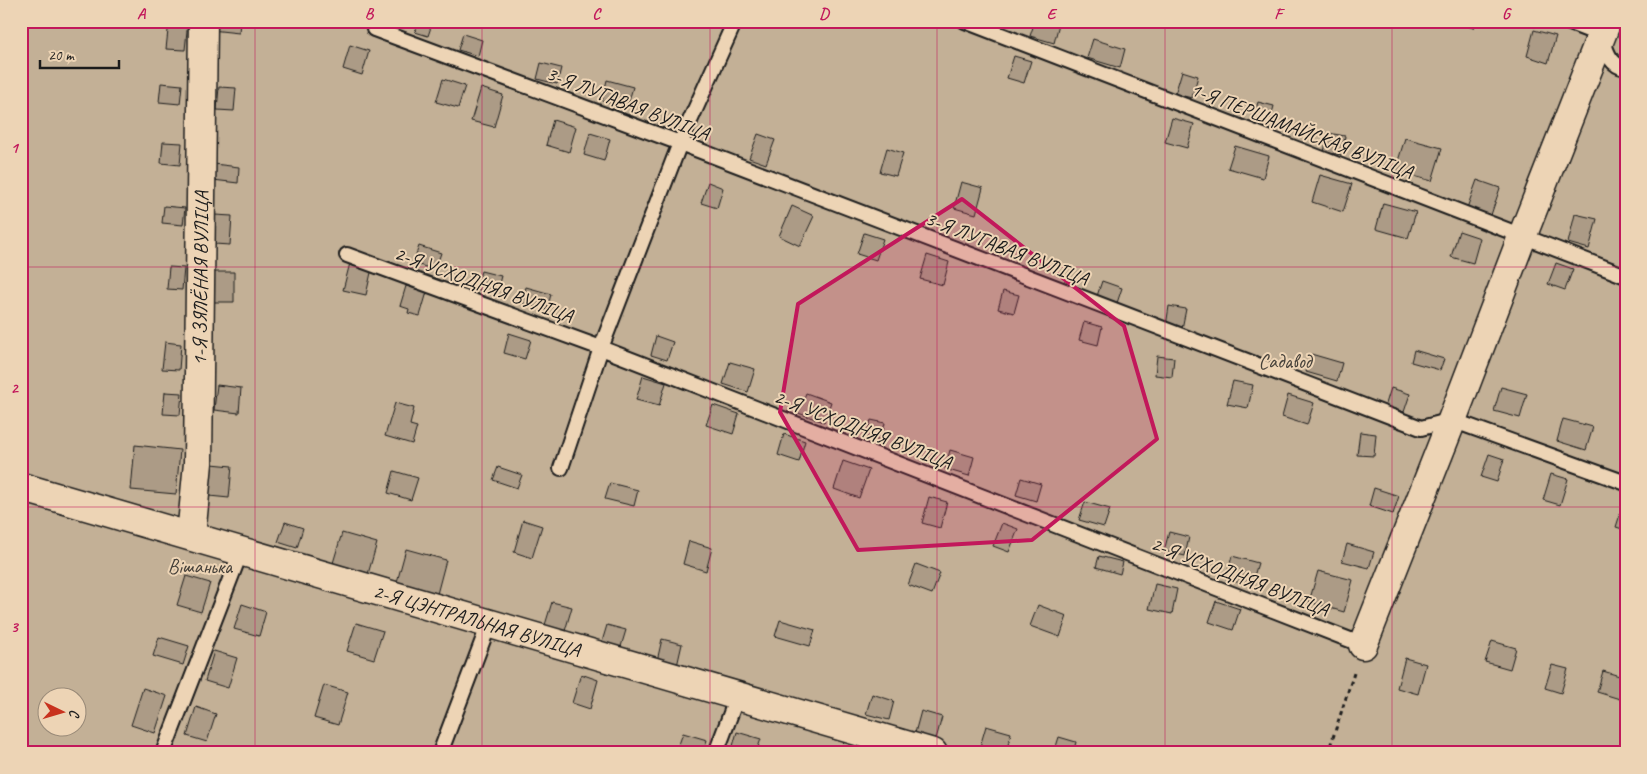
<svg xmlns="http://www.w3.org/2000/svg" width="1647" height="774" font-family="Caveat,sans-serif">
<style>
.green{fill:#c3b096;stroke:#706659;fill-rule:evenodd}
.building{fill:#ac9b86;stroke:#1c1c1c}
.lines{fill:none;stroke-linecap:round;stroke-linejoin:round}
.lane-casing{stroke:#1c1c1c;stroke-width:18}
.street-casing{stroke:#1c1c1c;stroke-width:31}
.path{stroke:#1c1c1c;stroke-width:3;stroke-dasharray:4 4;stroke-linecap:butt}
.lane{stroke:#edd4b5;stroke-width:14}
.street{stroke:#edd4b5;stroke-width:28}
.marked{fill:#c2185b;fill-opacity:0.2;stroke:#c2185b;stroke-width:4;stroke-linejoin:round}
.grid{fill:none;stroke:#c2185b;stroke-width:1;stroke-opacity:0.55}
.labels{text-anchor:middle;stroke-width:4;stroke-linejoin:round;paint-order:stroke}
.street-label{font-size:20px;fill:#1c1c1c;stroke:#edd4b5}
.park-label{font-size:20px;fill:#46413a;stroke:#edd4b5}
.neatline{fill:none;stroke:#c2185b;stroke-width:2}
.grid-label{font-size:16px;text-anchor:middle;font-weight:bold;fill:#c2185b}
</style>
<rect width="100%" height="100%" fill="#e5cdaf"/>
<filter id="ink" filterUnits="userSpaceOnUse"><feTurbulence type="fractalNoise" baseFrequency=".02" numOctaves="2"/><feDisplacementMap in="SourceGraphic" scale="10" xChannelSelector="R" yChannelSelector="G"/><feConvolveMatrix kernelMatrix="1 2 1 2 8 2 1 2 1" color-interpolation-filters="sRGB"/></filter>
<g filter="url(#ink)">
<path class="green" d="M21,21H1626V753H21ZM48,696H78V726H48Z"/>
<path class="building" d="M169,21H188L185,50L166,49Z
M212,21H240L239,33L211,30Z
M418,21H433L428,36L415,32Z
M1035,21H1050L1059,24L1054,43L1030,36Z
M1453,21H1475L1473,28Z
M1534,30L1556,36L1548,63L1527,56Z
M463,34L482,40L478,56L458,50Z
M1093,39L1125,49L1120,68L1087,58Z
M350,45L369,51L362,75L343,69Z
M1014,56L1031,61L1024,83L1007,78Z
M541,63L561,68L557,84L537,79Z
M1182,71L1198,76L1192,98L1175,94Z
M443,79L465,86L458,108L436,102Z
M607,80L633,87L627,108L602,101Z
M161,83L182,85L180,104L159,102Z
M219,87L236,88L234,111L217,110Z
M481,88L503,95L494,127L471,121Z
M1258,102L1274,106L1269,125L1253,120Z
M1172,118L1194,124L1187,148L1165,142Z
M553,120L576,127L569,152L546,145Z
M590,133L610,139L604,161L584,155Z
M1328,133L1345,136L1342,155L1324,152Z
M758,134L775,140L766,164L749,158Z
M1405,138L1442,148L1432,181L1395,171Z
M163,142L182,143L180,165L161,163Z
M1235,146L1269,156L1263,178L1228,168Z
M887,148L903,153L896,176L880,172Z
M214,164L239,167L238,183L213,180Z
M1320,175L1352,184L1343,212L1312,202Z
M1477,180L1500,188L1491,215L1467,208Z
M708,182L723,188L717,208L701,203Z
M961,182L983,188L976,214L954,208Z
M1383,203L1416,212L1408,238L1376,229Z
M164,206L185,208L183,225L162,223Z
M792,206L814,216L800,246L779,236Z
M1575,214L1597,219L1589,249L1568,243Z
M215,215L232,216L230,245L214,244Z
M1459,231L1480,238L1473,263L1451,257Z
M864,233L883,239L876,260L857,254Z
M419,246L441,253L435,270L413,263Z
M927,255L949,262L943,285L920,279Z
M350,263L372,268L366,295L343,290Z
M1556,263L1573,269L1565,290L1548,284Z
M169,267L184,268L182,290L167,289Z
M481,271L501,276L496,294L476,289Z
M214,272H234V302H214Z
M1102,281L1122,288L1117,303L1097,296Z
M406,286L427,292L420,316L408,313L409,309L400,306Z
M526,287L551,294L547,310L522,303Z
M1003,291L1019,295L1014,313L998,309Z
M1626,301V315L1621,313Z
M1169,306L1186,309L1182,329L1166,326Z
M1084,322L1102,327L1098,345L1079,340Z
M509,333L531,340L525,359L504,353Z
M656,336L673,342L667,360L651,355Z
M165,342L181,344L179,370L162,369Z
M1414,350L1444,359L1440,370L1411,362Z
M1311,354L1342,363L1337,381L1306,372Z
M1157,356L1174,358L1172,377L1155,375Z
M730,362L755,369L748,392L723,384Z
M643,376L666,383L659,406L636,400Z
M1233,381L1253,385L1248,408L1227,404Z
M217,385L241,388L239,413L214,410Z
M1501,387L1527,394L1520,418L1494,411Z
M1391,388L1410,394L1404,412L1385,407Z
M165,392L182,393L180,415L163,414Z
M806,393L831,402L824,422L798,413Z
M1288,395L1314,403L1307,425L1282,417Z
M395,403L414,408L410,425L417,427L412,444L385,436Z
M713,405L739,414L733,434L706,425Z
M1563,419L1593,427L1586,450L1557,441Z
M871,420L885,423L881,441L866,437Z
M1360,432L1376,434L1374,456L1357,455Z
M784,434L805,441L799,462L778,455Z
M135,445L180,450L176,494L131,490Z
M950,450L974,457L969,476L945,469Z
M1489,454L1504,459L1497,482L1481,477Z
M843,461L869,470L859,498L834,489Z
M212,464L232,466L229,498L209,496Z
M498,467L522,475L517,488L493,480Z
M394,471L418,478L411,500L388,493Z
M1551,474L1568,479L1560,505L1543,500Z
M1021,478L1041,484L1036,501L1016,495Z
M610,483L638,490L634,506L605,499Z
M1374,488L1399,496L1393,514L1369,506Z
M929,497L947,502L940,528L922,523Z
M1625,499L1626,500V530L1616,527Z
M1085,502L1110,509L1104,527L1079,520Z
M523,520L542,526L532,558L514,552Z
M285,522L303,528L297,548L278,542Z
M1002,523L1018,529L1009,552L993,546Z
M1169,532L1189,537L1185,556L1164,551Z
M342,533L377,543L368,574L333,563Z
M689,541L712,548L706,571L683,564Z
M1347,544L1374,552L1369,568L1342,561Z
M406,549L446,560L437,594L397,582Z
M1099,556L1123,562L1120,574L1096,567Z
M1232,556L1258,563L1251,586L1226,579Z
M916,564L940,573L932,594L908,585Z
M1318,571L1353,580L1344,612L1309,602Z
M186,576L210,583L201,612L177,605Z
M1155,584L1177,589L1172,614L1149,609Z
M1216,601L1240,609L1233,630L1209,622Z
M552,602L572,607L565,631L545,625Z
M242,604L266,612L259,636L234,629Z
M1038,605L1067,616L1060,637L1030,626Z
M780,620L815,630L810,646L775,636Z
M356,623L383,631L374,659L347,651Z
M607,625L626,630L620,650L601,645Z
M159,637L189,646L183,665L153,656Z
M662,639L682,644L677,666L657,661Z
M1492,641L1516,648L1510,669L1485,662Z
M214,651L237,658L228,688L205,681Z
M1405,658L1426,664L1418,694L1397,688Z
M1552,665L1568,669L1561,693L1545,688Z
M1603,671L1626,678V690L1623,700L1597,692Z
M581,674L598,680L590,709L572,703Z
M324,685L348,692L338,725L314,718Z
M143,688L167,696L155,733L131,725Z
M872,694L894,701L889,720L866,714Z
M196,707L216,714L207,742L187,736Z
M921,711L942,717L936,739L915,733Z
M986,726L1011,733L1006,753H989L979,750Z
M737,732L761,739L756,753H731Z
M683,733L707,740L703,753H676Z
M1059,737L1076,742L1073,753H1054Z
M123,747L143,753H121Z
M310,748L325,753H309Z
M854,748L865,753H852Z"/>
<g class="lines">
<defs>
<path id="lane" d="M965,21L1626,276
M1565,21L1601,35C1606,49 1609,66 1626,68
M374,29L680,143L1421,428L1452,420L1626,483
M347,255L601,348L1363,645
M561,468L601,348L680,143L735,21
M163,753L241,551
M440,753L489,624
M716,753L737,697"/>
<g id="street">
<path id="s1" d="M21,487L933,753"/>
<path id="s2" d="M191,536L198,463L203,21"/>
<path d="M1363,645L1452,420L1522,237L1607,21"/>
</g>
</defs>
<use href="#lane" class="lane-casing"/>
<use href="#street" class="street-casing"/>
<path class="path" d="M1328,753L1355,670"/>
<use href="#lane" class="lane"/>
<use href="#street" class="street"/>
</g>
</g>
<path class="marked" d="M962,199L1124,326L1157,439L1032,540L858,550L780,412L798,304Z"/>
<path class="grid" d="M255,21V753M482,21V753M710,21V753M937,21V753M1165,21V753M1392,21V753M21,267H1626M21,507H1626"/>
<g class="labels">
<g class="street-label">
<text transform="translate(628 103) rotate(21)" y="7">3-Я ЛУГАВАЯ ВУЛІЦА</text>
<text transform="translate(1302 130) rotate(21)" y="7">1-Я ПЕРШАМАЙСКАЯ ВУЛІЦА</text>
<text transform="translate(1007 248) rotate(21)" y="7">3-Я ЛУГАВАЯ ВУЛІЦА</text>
<text dy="7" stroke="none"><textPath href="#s2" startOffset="258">1-Я ЗЯЛЁНАЯ ВУЛІЦА</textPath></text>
<text transform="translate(484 284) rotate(20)" y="7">2-Я УСХОДНЯЯ ВУЛІЦА</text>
<text transform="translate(863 429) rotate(21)" y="7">2-Я УСХОДНЯЯ ВУЛІЦА</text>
<text transform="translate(1240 576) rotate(21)" y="7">2-Я УСХОДНЯЯ ВУЛІЦА</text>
<text dy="7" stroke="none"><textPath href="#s1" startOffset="475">2-Я ЦЭНТРАЛЬНАЯ ВУЛІЦА</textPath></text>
</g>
<g class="park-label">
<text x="1285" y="368">Садавод</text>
<text x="200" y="573">Вішанька</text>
</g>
</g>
<rect width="1647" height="774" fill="none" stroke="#edd4b5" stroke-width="55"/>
<g transform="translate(62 712) rotate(95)"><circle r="24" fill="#edd4b5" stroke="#998a78"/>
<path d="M0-4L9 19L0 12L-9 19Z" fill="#c8321e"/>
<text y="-8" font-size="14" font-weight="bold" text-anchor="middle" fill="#1c1c1c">С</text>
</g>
<path d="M40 60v8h79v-8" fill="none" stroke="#1c1c1c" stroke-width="2.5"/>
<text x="48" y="60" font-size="15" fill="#1c1c1c" stroke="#edd4b5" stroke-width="4" paint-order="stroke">20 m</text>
<rect x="28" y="28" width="1592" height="718" class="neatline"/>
<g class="grid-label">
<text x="141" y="19">A</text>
<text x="369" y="19">B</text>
<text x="596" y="19">C</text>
<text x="824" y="19">D</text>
<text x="1051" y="19">E</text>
<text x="1278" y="19">F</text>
<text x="1506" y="19">G</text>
<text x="14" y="153">1</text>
<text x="14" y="393">2</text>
<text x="14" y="632">3</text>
</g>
</svg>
